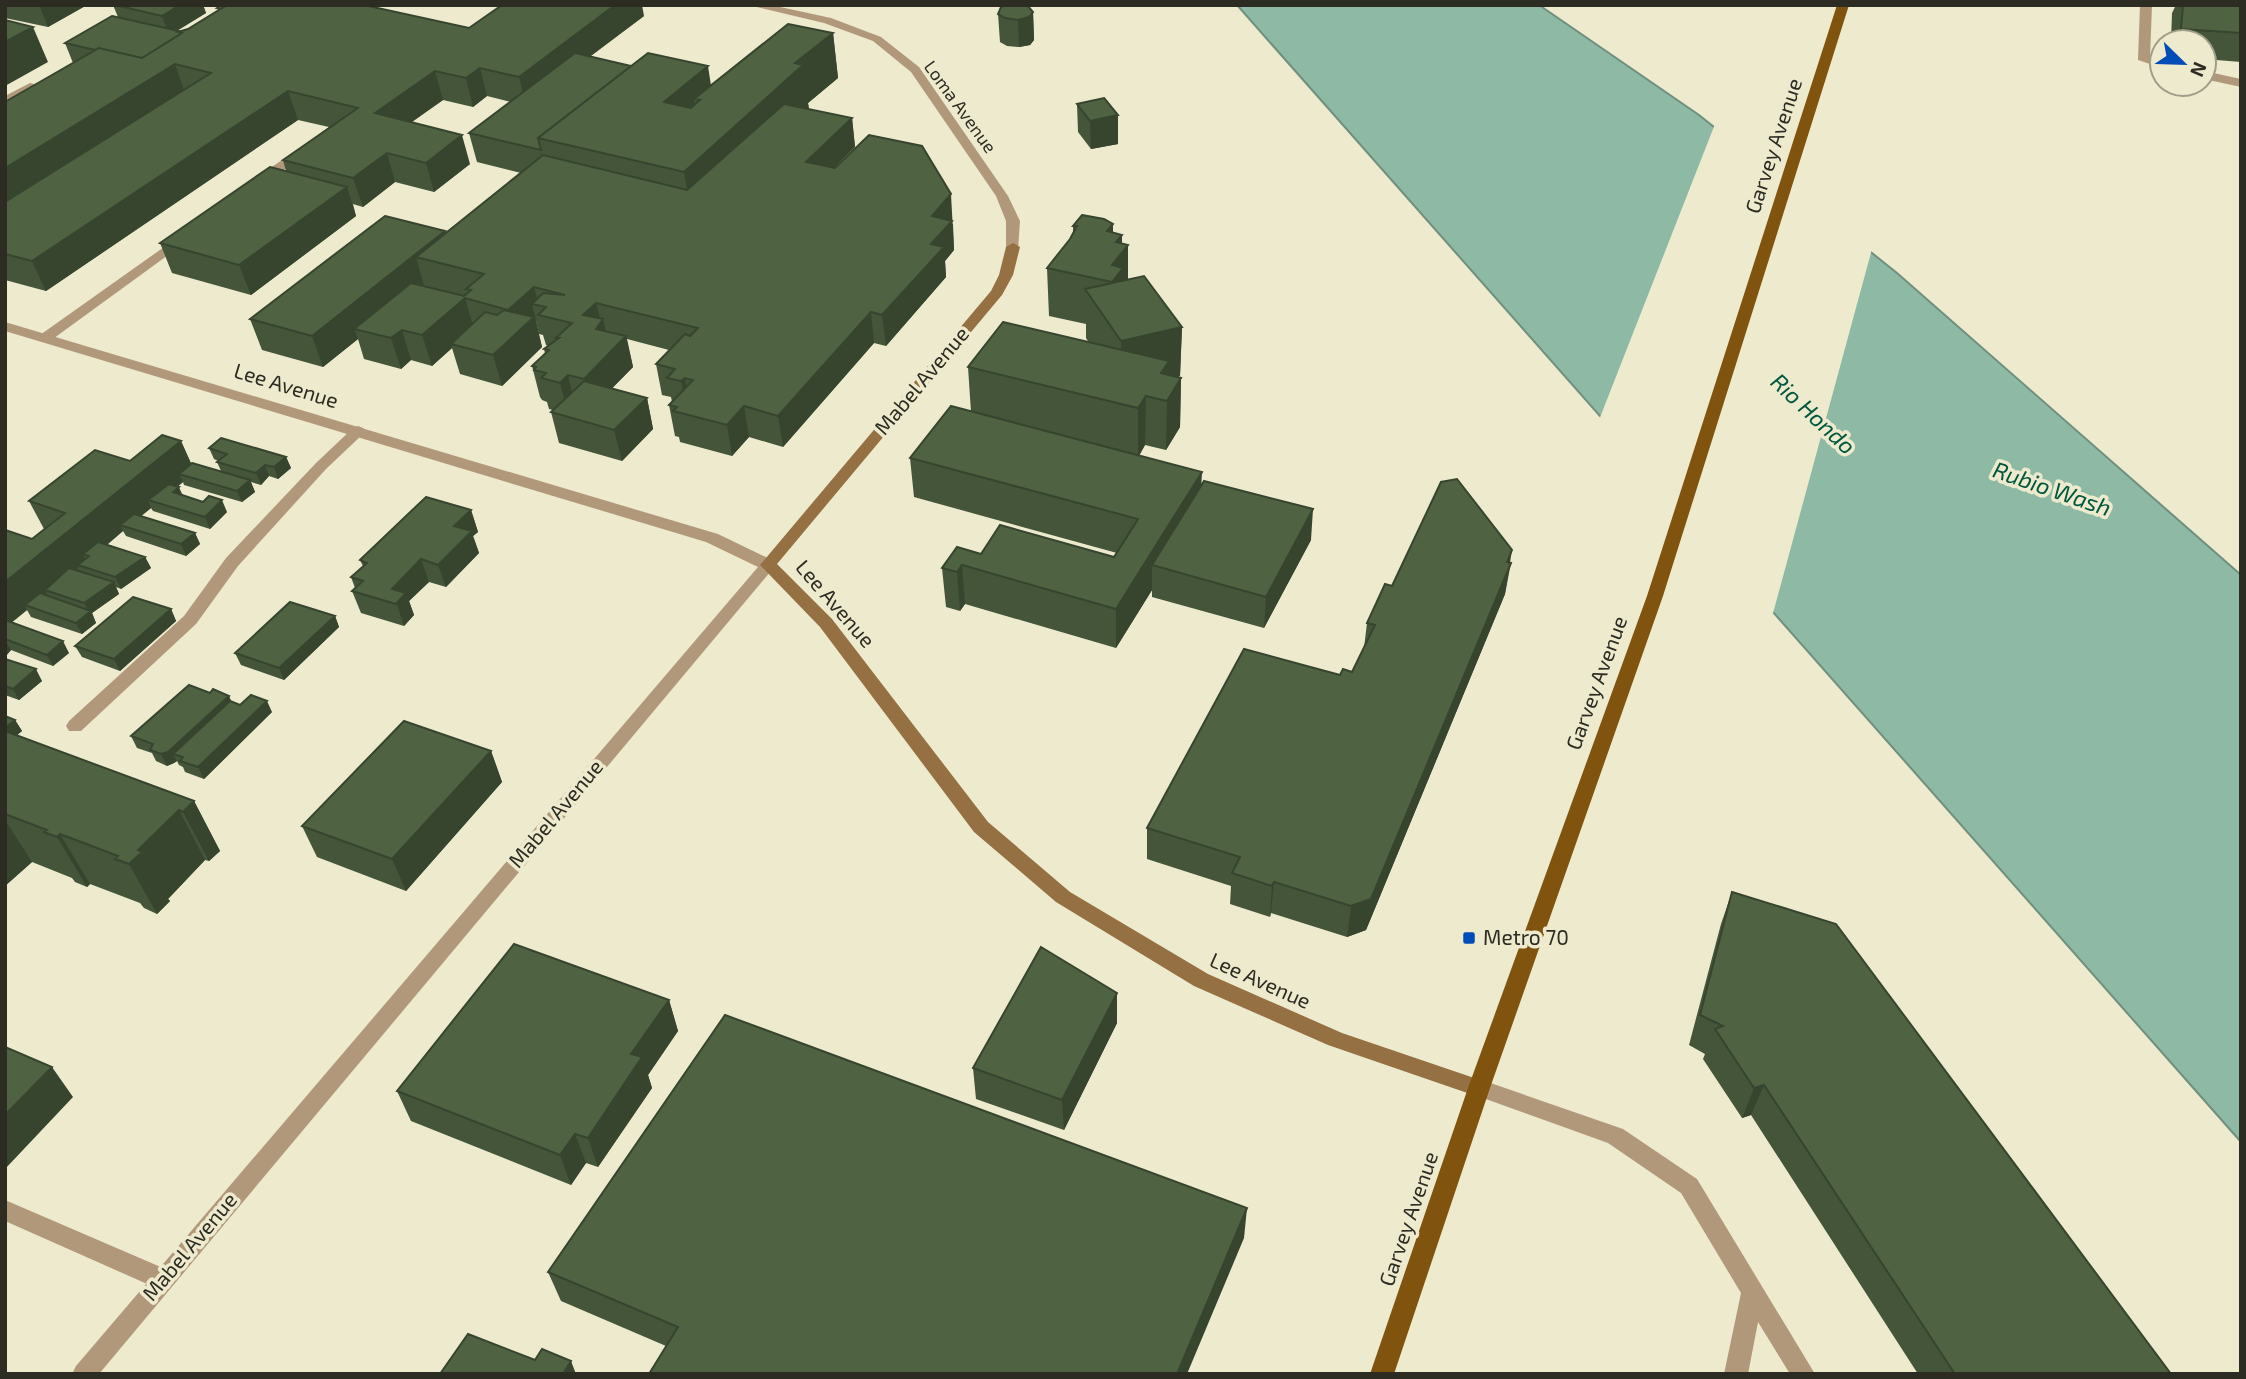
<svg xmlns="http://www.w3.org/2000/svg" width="2246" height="1379" font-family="'Exo 2',sans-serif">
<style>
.water{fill:#8db9a5;stroke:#708f7e;stroke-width:2}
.pier{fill:#edeace}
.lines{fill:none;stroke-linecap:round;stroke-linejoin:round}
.lane{fill:#b2987a;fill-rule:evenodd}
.street{fill:#b2987a;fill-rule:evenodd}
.secondary{fill:#957042;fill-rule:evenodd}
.primary{fill:#80540e;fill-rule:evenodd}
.wall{fill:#44553a}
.shaded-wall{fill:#37452f}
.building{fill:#4f6343;stroke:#37452f;stroke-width:2}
.poi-dot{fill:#004db7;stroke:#edeace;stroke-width:2.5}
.labels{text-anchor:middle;stroke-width:7;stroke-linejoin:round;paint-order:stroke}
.far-street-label{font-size:18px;fill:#2d2c22;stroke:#edeace}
.street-label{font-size:21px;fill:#2d2c22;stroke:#edeace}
.poi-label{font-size:21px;fill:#2d2c22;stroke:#edeace;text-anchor:start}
.water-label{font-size:23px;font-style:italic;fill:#00573e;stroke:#edeace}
</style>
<rect width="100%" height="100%" fill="#edeace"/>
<path class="water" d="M1237,5H1539L1699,115L1897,273L2241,575V1142Z"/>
<path class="pier" d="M1715,124L1872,249L1772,617L1599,420Z"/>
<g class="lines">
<path class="lane" d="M2140,5H2152L2150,58L2162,60V68L2138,60Z
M2204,71L2241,79V87L2204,79Z
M30,83L34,84V90L5,105V96Z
M303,146L309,150L307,153L262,186H252V180Z
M181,235L186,236V242L50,341H40V335Z
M358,426L363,428L366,431L363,434L326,469L238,566L196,624L81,731H69L66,726L69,721L184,616L226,558L316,463L353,428Z
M1479,1079L1623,1129L1697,1179L1815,1374H1790L1758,1322L1748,1374H1724L1741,1293L1681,1193L1608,1143L1472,1094L1468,1088L1472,1082Z
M5,1200L170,1271L173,1279L170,1287L162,1290L154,1287L5,1221Z"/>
<path class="street" d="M748,5H771L831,18L881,37L919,67L1008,196L1020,221L1018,250L1013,251L1006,247V221L996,196L911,72L873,41L824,23Z
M5,322L718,534L774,561L776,565L99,1374H72L76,1366L758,567L706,542L5,331Z"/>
<path class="secondary" d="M1013,243L1020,247L1013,275L1002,295L777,564L832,619L988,822L1070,892L1208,974L1342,1033L1486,1082L1490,1088L1486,1094L1479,1097L1328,1045L1194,986L1056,902L974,832L820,627L760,565L991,291L999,275L1006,247Z"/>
<path class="primary" d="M1837,5H1849L1663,596L1490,1088L1394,1374H1370L1468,1088L1647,596Z"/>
</g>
<path class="wall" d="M5,5H87L48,27L5,18Z
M113,5H203L206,13L177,31H179L188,29L218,11L217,8L469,28L644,16L590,56L711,85L833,33L838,78L808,103L809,109L852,118L855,147L834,168L953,224L954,250L945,261L946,277L886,346L874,343L783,447L749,437L732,456L680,442L679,437L675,436L669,405L672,402L671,397L662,395L656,364L669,350L627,339L633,367L612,388L647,398L653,429L622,461L559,443L551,412L553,410L549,409L547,402L542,400L540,397L532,366L545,353L544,349L548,346L546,345L543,335L539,334L536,322V323L542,347L502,386L460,374L452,348L432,366L411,360L401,369L364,359L358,339L323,367L262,350L250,319L445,231L446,233L521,173L477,162L469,133L511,102L487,96L473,107L443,100L411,122L470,164L434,192L395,182L363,207L353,204L356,216L251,295L172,273L160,243L286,171L283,160L329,127L298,120L46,291L5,280V102L73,63L65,43L118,17Z
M2176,5H2241V62L2204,59V42H2171L2172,13Z
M1033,12L1034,40L1030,45L1019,47L1007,46L1000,42L998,14Z
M1077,104L1118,115V144L1091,149L1078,132Z
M1073,226L1113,233L1122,243L1128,280L1182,327L1180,376L1176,377L1181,378L1180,427L1166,450L1145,445L1139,455L1311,540L1264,628L1152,597V590L1116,648L965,604L960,611L946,607L942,568L981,554L1114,557L1117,553L914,497L910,458L971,412L968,367L1089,343L1086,338V324L1049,316L1047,268L1070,239L1073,233Z
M181,441L191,464L221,471L217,462L218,461L214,459L209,448L286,457L291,468L278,479L269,476L261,485L251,482L255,492L242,502L184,485L183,482L177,487L183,495L227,512L210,529L153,511L151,508L141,516L195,533L200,544L186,556L126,536L123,531L107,545L145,557L151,568L121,589L116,587L119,594L92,613L96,623L82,634L31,617L27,610L12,622L69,653L53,666L11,650L5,657V530L32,539L44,529L29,501Z
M471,510L478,532L473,536L479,553L446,587L429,582L409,601L414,615L404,626L361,613L352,591L355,588L351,577L363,566L360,560Z
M1511,563L1505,594L1366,930L1347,937L1271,913L1270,917L1230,904L1231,886L1147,859V828L1340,675L1352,672L1364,648L1367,623L1392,586Z
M171,609L176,621L120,671L82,657L75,646Z
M335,616L339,627L284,680L241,665L235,653Z
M5,659L42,681L19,700L5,695Z
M232,702L240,705L272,712L204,779L185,772L183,767L179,765L177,761L174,763L167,766L156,761L152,753L137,748L131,736Z
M5,716L15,720L22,731L17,735L194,801L220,851L209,861L205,860L168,899L170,901L157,914L144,908L140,903L90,884L87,887L75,882L72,878L32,862L5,886Z
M491,751L502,782L406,891L317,857L302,826Z
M1732,892L2171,1374H1918L1751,1115L1742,1118L1703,1059L1705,1054L1689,1045L1721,924Z
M1117,993V1023L1064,1130L976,1099L973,1068Z
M669,1000L678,1031L648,1075L652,1088L598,1167L586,1163L571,1185L411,1121L397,1091Z
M1244,1238L666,1346L561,1301L548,1272Z"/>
<path class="shaded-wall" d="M39,5H87L48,27Z
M180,5H203L206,13L169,35L162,16Z
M615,5H642L644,16L526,105L519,77Z
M1033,12L1034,40L1030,45L1019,47L1018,20Z
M33,27L48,62L5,86V42Z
M833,33L838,78L808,103L809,110L692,219L684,172L795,63Z
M175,64L185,93L5,206V168Z
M708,66L715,112L700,100L694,99L698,126L664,102Z
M480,68L487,96L473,107L466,78Z
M435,71L443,100L384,142L375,113Z
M288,91L298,120L46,291L32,261Z
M1118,115V144L1091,149L1090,121Z
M852,118L855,147L810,191L806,162Z
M462,135L470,164L434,192L426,163Z
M387,153L395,182L363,207L353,178Z
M347,187L356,216L251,295L239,265Z
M951,194L954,250L945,261L946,277L886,346L882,315L932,216Z
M1113,224V265L1116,242L1122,235V252L1128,245V292L1123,316L1113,330L1112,272L1107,231Z
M445,231L454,261L416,257L424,285L366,332L354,329L358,339L323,367L312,336Z
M534,287L539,305L532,304L542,347L502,386L493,355L508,310Z
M465,298L474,329L451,344L452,348L432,366L422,335Z
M596,303L601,322L603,319L610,350L626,336L633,367L591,410L584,379L583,315Z
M871,312L874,343L783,447L778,416Z
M1182,327L1180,376L1168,379L1181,378L1180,427L1166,450L1167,401L1121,390V341Z
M402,330L411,360L401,369L391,338Z
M568,375L575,405L568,414L560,383Z
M685,378L691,409L687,412L681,381Z
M1146,396L1145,445L1138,458V408Z
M647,398L653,429L622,461L614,430Z
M744,406L749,437L732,456L727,425Z
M181,441L195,472L179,474L183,482L158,503L148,500L151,508L128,527L120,525L123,531L90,558L89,556L83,554L86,561L78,565L79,567L50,592L45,590L47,594L31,607L25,605L27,610L5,628V582Z
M286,457L291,468L278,479L274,467Z
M265,465L269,476L261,485L256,473Z
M1202,472L1200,511L1152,565V590L1116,648V609Z
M250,480L255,492L242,502L237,491Z
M179,487L184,499L173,492Z
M222,500L227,512L210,529L205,517Z
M1313,509L1311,540L1264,628L1266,597Z
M471,510L478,532L473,536L479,553L446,587L438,565L454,526Z
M195,533L200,544L186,556L181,544Z
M1512,550L1505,594L1366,930L1347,937L1351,906Z
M145,557L151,568L121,589L115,577Z
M421,559L429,582L409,601L414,615L404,626L392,589Z
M962,565L965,604L960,611L957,572Z
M114,582L119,594L92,613L96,623L82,634L76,623L89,613L84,603Z
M171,609L176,621L120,671L114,659Z
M335,616L339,627L284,680L279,668Z
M5,640L11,650L5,657Z
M63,641L69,653L53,666L47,655Z
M36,669L42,681L19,700L13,689Z
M229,696L234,707L173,754L177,761L174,763L167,766L161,754Z
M267,701L272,712L204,779L198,767Z
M15,720L22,731L5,745V728Z
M491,751L502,782L406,891L392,859Z
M194,801L220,851L209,861L183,812Z
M179,810L205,860L168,899L170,901L157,914L129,864L138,850Z
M5,820L32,862L5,886Z
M60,834L90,884L87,887L57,837Z
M1274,882L1271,913L1270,917L1272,886Z
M1117,993V1023L1064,1130L1062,1100Z
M669,1000L678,1031L648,1075L652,1088L598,1167L588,1138L631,1054Z
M52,1067L73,1097L5,1169V1115Z
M1764,1085L1751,1115L1742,1118L1754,1088Z
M575,1134L586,1163L571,1185L560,1155Z
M1247,1208L1244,1238L1187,1374H1177Z
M571,1361L576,1374H563Z"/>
<path class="building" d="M115,5H180L162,16Z
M222,5H227L221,9L217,8Z
M227,5H364L469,28L502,5H615L519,77L480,68L466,78L435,71L375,113L462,135L426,163L387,153L353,178L283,160L358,108L288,91L32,261L5,254V202L211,73L175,64L5,168V102L99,48L142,58L182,33L178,32L188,29Z
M1007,5H1027L1033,12L1029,17L1018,20L1005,18L998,14L1001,7Z
M2183,5H2241V33L2181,29Z
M112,16L179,31V35L142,58L99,48L95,50L65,43Z
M5,20L33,27L5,42Z
M788,24L833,33L795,63L803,65L684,172L538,138L648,53L708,66L664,102L691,108L700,100L694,99Z
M575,53L631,66L538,138L541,150L469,133Z
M1104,98L1118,115L1090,121L1077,104Z
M784,104L852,118L806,162L835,168L869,135L922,146L951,194L932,216L952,221L931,244L944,247L882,315L871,312L778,416L744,406L727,425L673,411L677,407L669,405L693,380L685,378L681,381L667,378L675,369L656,364L685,334L690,336L698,328L596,303L583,315L603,319L596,329L626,336L584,379L568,375L560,383L541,378L546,373L534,370L536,367L532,366L549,350L544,349L559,338H556L572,323L538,315L546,307L532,304L543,293L565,295L534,287L508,310L465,298L422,335L402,330L391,338L354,329L411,283L464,296L471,290L466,289L484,274L416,257L543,155L687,190Z
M270,167L347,187L239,265L160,243Z
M1082,215L1104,219L1113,224L1107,231L1122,235L1116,242L1128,245L1112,265L1123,268L1112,282L1047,268L1070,239L1077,226H1073Z
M385,216L445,231L312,336L250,319Z
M1144,276L1182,327L1121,341L1085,289Z
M504,310L534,317L493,355L451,344L485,312L497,315Z
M1003,322L1169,361L1161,373L1181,378L1167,401L1146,396L1138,408L968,367Z
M584,381L647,398L614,430L551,412Z
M951,406L1202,472L1116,609L962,565L957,572L942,568L957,547L981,554L1000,525L1114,557L1138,519L910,458Z
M162,435L181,441L5,582V530L32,539L65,513L29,501L95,450L130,461Z
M221,438L286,457L274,467L265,465L256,473L217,462L227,454L209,448Z
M192,463L250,480L237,491L179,474Z
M1457,479L1512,550L1507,562L1511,563L1371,899L1351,906L1274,882L1272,886L1232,873L1240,857L1147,828L1244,649L1340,675L1343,669L1352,672L1375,625L1367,623L1385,584L1392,586L1441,482Z
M1204,481L1313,509L1266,597L1152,565Z
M169,484L179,487L173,492L203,502L209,496L222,500L205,517L148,500Z
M426,497L471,510L454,526L472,531L438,565L421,559L392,589L406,593L396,604L352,591L363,581L351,577L367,563L360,560Z
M134,514L195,533L181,544L120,525Z
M98,542L145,557L115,577L78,565L89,556L83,554Z
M69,568L114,582L84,603L45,590Z
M40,593L91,611L76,623L25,605Z
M133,597L171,609L114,659L75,646Z
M290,602L335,616L279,668L235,653Z
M5,620L63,641L47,655L5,639Z
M5,659L36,669L13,689L5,686Z
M189,685L210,693L213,689L229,696L168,752L161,754L150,750L153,744L131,736Z
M251,695L267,701L198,767L180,761L183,757L173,754L230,701L240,705Z
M5,716L15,720L5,728Z
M404,721L491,751L392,859L302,826Z
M5,731L194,801L183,812L179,810L138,850L142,852L129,864L115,859L118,856L60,834L57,837L44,832L47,830L5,814Z
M1732,892L1836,924L2171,1374H1955L1764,1085L1754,1088L1715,1029L1723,1026L1700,1015Z
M514,944L669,1000L631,1054L642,1057L588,1138L575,1134L560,1155L397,1091Z
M1041,947L1117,993L1062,1100L973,1068Z
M725,1015L1247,1208L1177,1374H649L678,1327L548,1272Z
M5,1047L52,1067L5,1115Z
M468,1334L535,1360L542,1349L571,1361L563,1374H440Z"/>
<rect class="poi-dot" x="1462" y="931" width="14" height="14" rx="3.5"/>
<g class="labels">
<g class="far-street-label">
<text transform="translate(960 107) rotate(54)" y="6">Loma Avenue</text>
</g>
<g class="street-label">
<text transform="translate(1774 146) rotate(-72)" y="7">Garvey Avenue</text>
<text transform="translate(922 381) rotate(-50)" y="7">Mabel Avenue</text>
<text transform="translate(286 386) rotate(17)" y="7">Lee Avenue</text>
<text transform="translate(835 604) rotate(49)" y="7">Lee Avenue</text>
<text transform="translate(1597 683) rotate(-70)" y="7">Garvey Avenue</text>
<text transform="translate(556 814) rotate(-50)" y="7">Mabel Avenue</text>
<text transform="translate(1260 981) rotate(24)" y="7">Lee Avenue</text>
<text transform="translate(1409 1219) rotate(-71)" y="7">Garvey Avenue</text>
<text transform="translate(190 1247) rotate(-50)" y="7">Mabel Avenue</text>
</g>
<g class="poi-label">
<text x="1483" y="945">Metro 70</text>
</g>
<g class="water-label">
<text transform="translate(1813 414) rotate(43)" y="8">Rio Hondo</text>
<text transform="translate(2052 489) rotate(19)" y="8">Rubio Wash</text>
</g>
</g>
<rect width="2246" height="1379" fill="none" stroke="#2d2c22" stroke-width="14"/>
<g transform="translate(2183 63) rotate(113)"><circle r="33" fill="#edeace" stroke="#a09e89" stroke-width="2"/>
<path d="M0-5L12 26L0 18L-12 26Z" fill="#004db7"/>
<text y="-10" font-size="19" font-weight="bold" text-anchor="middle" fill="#2d2c22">N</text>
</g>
</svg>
